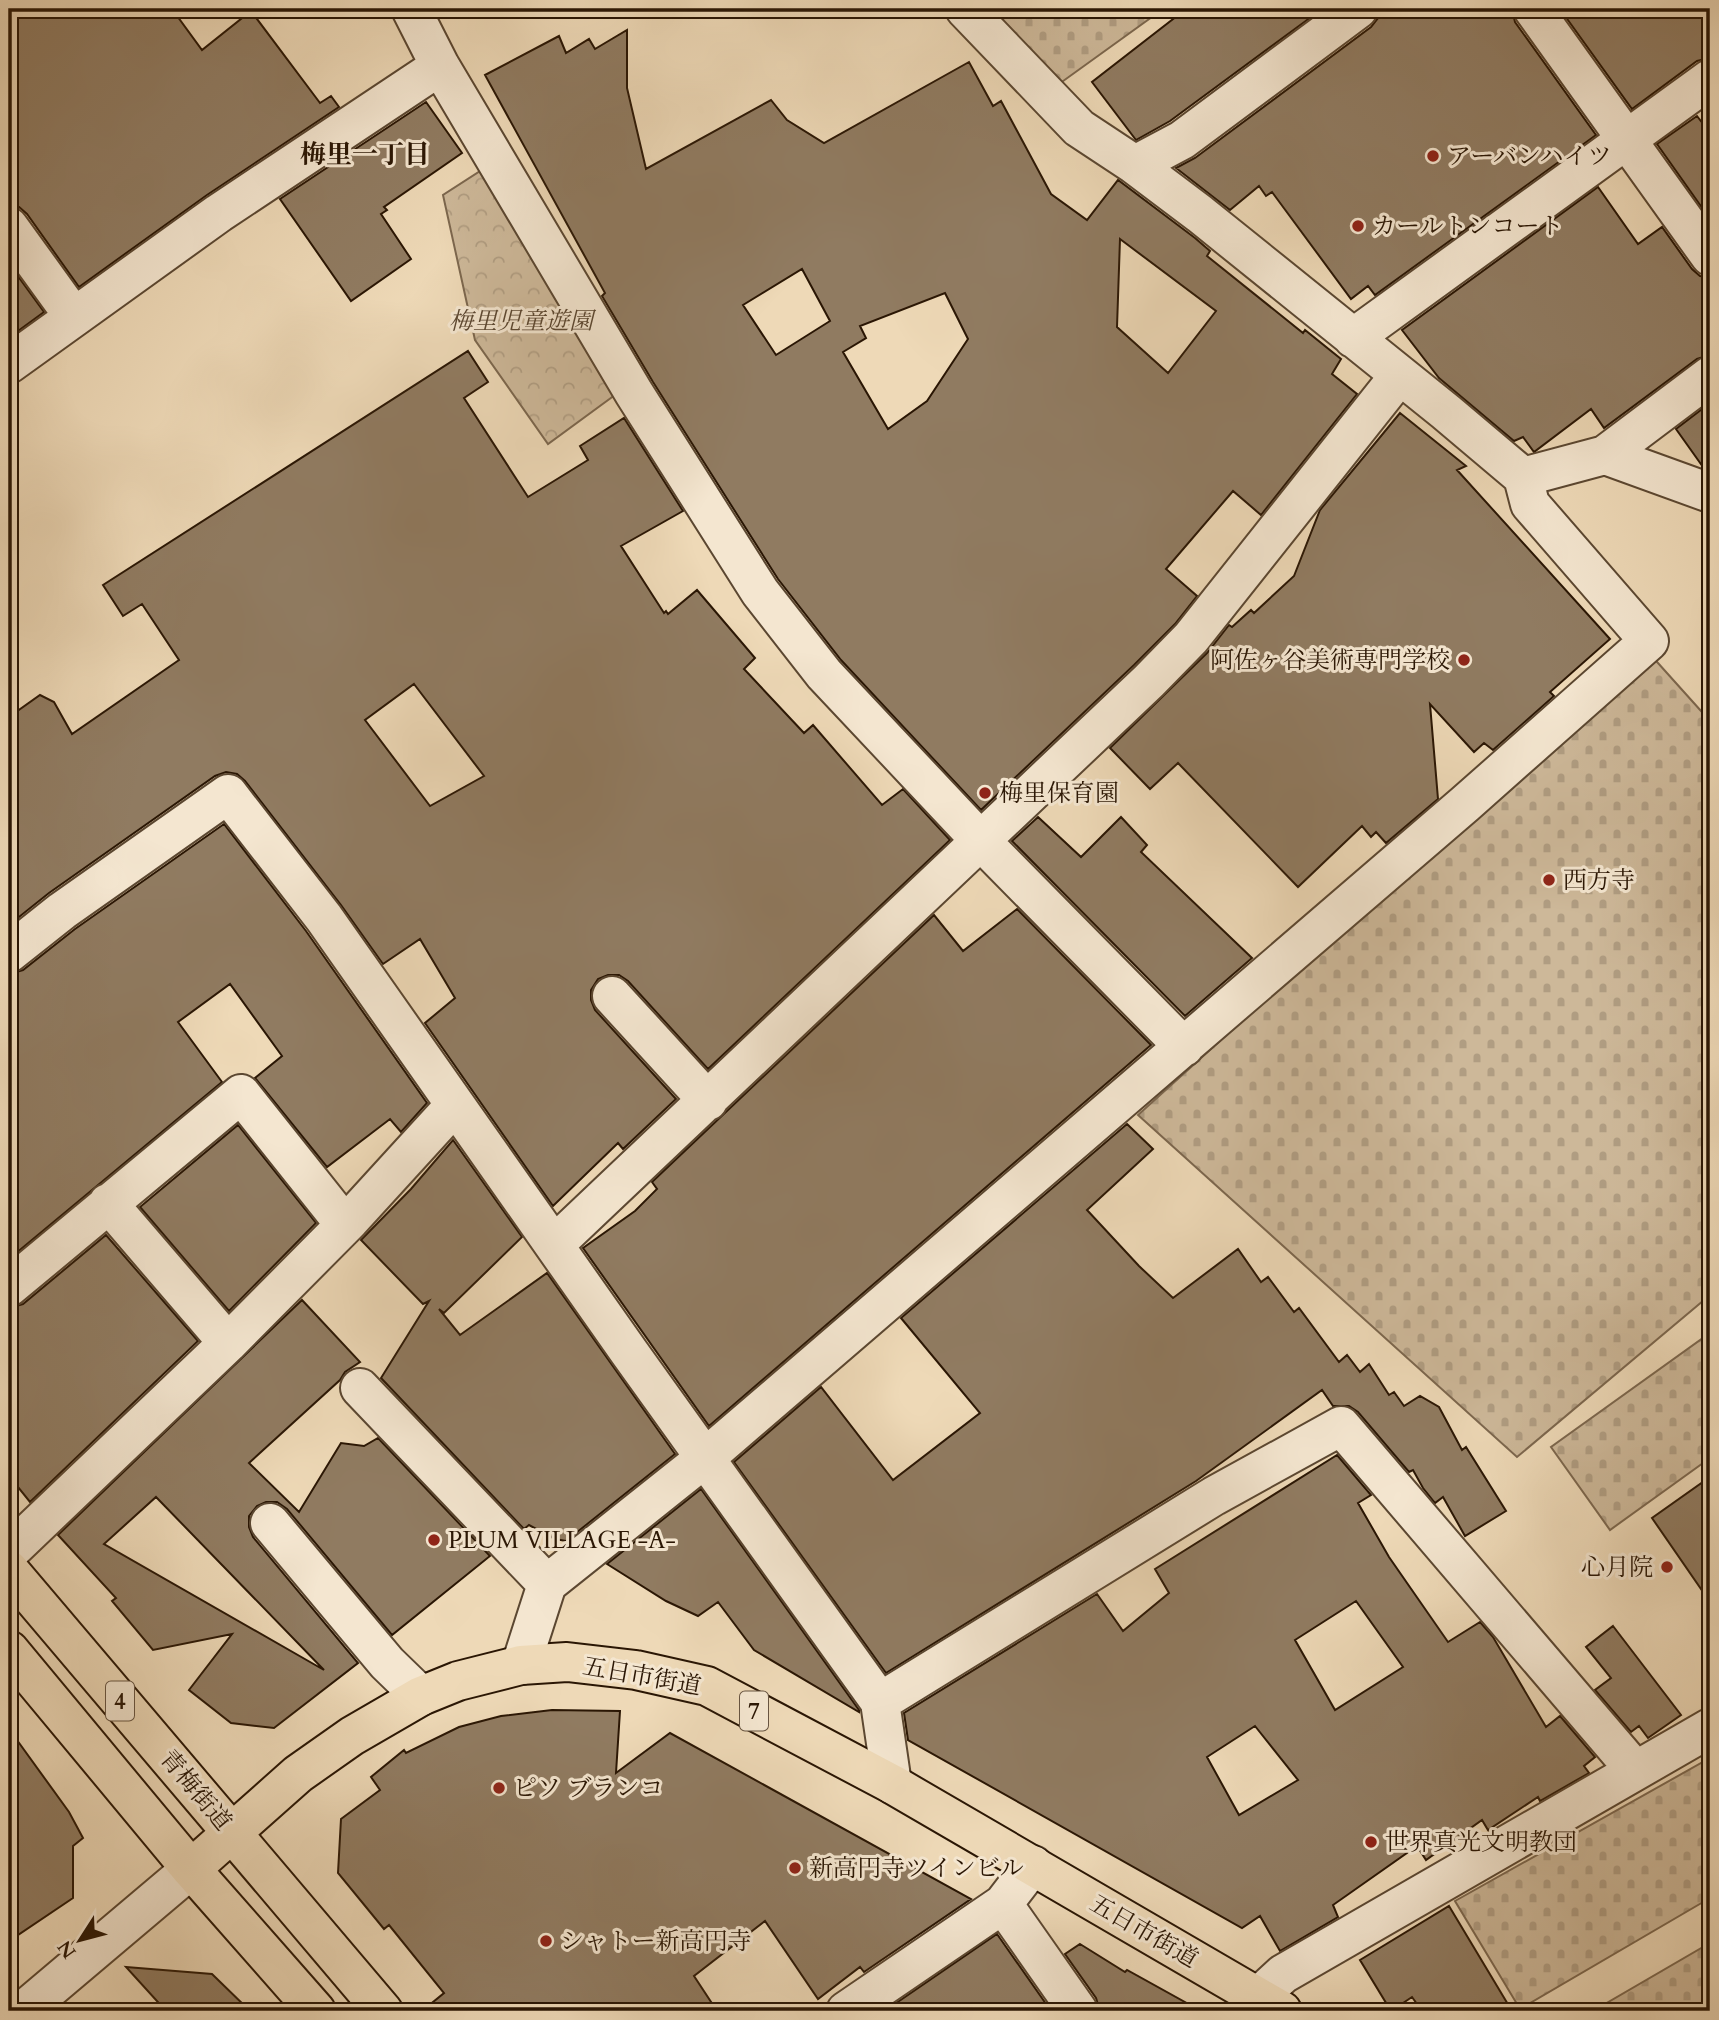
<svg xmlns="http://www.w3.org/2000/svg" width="1719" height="2020" font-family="Cardo,'Noto Serif JP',serif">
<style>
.forest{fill:url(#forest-crowns);stroke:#7c674e;stroke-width:2}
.cemetery{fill:url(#cemetery-stones);stroke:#7c674e;stroke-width:2}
.building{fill:#907b61;stroke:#2a1604;stroke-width:2;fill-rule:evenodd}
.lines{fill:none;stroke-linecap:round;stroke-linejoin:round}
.minor-casing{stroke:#5b4731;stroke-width:42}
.tertiary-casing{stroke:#5b4731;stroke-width:42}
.primary-casing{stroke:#2a1604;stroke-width:42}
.minor{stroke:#f4e6d0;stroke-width:38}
.tertiary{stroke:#f4e6d0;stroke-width:38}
.primary{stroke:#eed9b7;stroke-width:38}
.poi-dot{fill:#8f2418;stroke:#f4e6d0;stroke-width:2.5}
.labels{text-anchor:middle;stroke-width:6;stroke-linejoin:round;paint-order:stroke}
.shield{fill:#f4e6d0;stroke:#675441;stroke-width:2}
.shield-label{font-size:23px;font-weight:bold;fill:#2a1604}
.poi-label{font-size:24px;fill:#2a1604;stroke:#f4e6d0;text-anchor:start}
.park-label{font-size:24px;font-style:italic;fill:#5b4731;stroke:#f4e6d0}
.street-label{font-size:24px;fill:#2a1604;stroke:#f4e6d0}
.neighbourhood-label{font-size:26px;font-weight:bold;fill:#2a1604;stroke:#f4e6d0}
</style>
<defs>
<pattern id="forest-crowns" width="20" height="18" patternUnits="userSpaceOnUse" patternTransform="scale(1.75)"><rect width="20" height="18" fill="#cdb899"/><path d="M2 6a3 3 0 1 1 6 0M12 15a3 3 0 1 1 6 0" fill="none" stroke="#b09d82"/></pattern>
<pattern id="cemetery-stones" width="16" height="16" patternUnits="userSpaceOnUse" patternTransform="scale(1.75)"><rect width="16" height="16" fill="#cdb899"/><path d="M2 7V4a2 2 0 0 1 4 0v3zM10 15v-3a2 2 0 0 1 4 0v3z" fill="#b09d82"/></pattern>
</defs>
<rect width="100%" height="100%" fill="#eed9b7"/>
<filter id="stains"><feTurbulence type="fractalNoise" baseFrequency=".00286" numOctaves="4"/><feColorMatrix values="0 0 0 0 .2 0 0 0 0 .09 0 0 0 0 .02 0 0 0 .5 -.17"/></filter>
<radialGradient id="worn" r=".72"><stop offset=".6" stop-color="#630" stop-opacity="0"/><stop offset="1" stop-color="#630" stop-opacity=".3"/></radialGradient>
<path class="forest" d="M488,166L619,392L548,444L475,340L443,195Z"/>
<path class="cemetery" d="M992,9H1163L1059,84Z
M1649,653L1710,721V1295L1517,1457L1138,1115Z
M1703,1338L1710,1348V1458L1610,1530L1551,1447Z
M1710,1758V1898L1520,2009L1455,1901Z
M1710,1943V2011H1593Z"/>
<path class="building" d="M26,9H172L202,50L251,11L320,103L331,96L339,107L207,195L79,287L27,214L19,207L9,205V22Z
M1186,9H1322L1170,121L1136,140L1092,82Z
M1379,9H1512L1515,22L1596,135L1375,295L1368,286L1351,299L1272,192L1266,196L1259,186L1230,210L1176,168L1195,158L1371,27L1378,18Z
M1560,9H1710V58L1697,61L1632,109Z
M627,30V88L646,169L771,100L787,120L824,143L969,62L993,106L1001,101L1051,194L1087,220L1118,180L1195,238L1210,251L1207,256L1303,333L1305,330L1341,359L1332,374L1357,394L1261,515L1233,491L1166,569L1197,596L1175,624L1134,665L981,810L841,660L778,579L653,382L602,296L605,293L485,75L559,36L566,53L589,39L595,49ZM1120,239L1216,311L1168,373L1117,327ZM802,269L830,321L776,355L743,305ZM945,293L968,339L927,401L888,429L843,352L866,338L860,326Z
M426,102L462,153L384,207L387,210L381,214L411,259L351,301L280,199Z
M1697,116L1710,133V219L1657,144Z
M1598,187L1638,244L1662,227L1692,269L1700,276L1708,277L1710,281V355L1697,359L1604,428L1591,409L1534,452L1523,437L1514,441L1439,378L1402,330Z
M9,264L44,312L18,331L9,318Z
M468,351L488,382L464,398L528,497L588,460L580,446L624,418L683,511L621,546L664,613L666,611L668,614L697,590L755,658L744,669L804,733L813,725L882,805L903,789L950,840L708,1069L628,981L619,975H608L598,979L591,990V1000L595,1010L676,1099L623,1149L618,1143L553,1206L425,1023L455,998L420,939L383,964L341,905L245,781L237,774L226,772L215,776L49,893L9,925V717L40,695L54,702L72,734L179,660L142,604L123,616L103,585ZM414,684L484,776L430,806L365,720Z
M1710,403V470L1703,467L1676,429Z
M1400,413L1466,466L1457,470L1610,639L1550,692L1554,696L1493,750L1484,743L1474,752L1430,704L1438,799L1386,843L1376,832L1371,837L1362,826L1298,887L1178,763L1150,789L1110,748L1207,653L1229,625L1232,627L1251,610L1254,613L1294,576L1320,510Z
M1038,817L1081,857L1121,817L1147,845L1141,852L1252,958L1185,1016L1012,841Z
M224,824L306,931L427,1103L401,1132L390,1119L327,1167L255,1078L282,1056L230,984L178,1022L222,1082L9,1259V974L23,970L75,929Z
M1017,909L1151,1045L709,1426L583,1248L635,1211L657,1189L652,1182L934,915L963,951Z
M1127,1124L1153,1149L1087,1210L1139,1266L1173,1298L1238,1249L1261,1282L1268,1277L1294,1312L1299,1308L1339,1362L1347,1355L1360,1372L1369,1364L1389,1395L1394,1392L1404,1406L1420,1396L1439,1407L1462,1450L1466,1447L1506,1511L1465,1536L1443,1497L1435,1503L1423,1488L1413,1470L1409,1472L1358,1412L1349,1406H1333L1322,1390L1196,1481L886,1673L734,1462L821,1387L893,1480L980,1413L901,1318Z
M238,1125L316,1223L229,1311L140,1207Z
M453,1140L522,1237L444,1313L439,1309L460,1335L547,1273L675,1454L566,1541L555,1539L529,1525L524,1529L381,1378L429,1301L423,1304L361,1240L411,1189Z
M106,1235L198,1341L30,1502L9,1476V1308L23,1304Z
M302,1300L360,1362L345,1372L340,1380L249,1463L299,1512L341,1443L364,1446L378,1438L490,1556L392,1635L287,1509L277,1502H266L257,1506L249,1516V1527L253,1537L358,1663L274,1728L231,1723L189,1690L232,1634L153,1650L112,1601L116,1598L58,1535ZM156,1497L324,1670L104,1544Z
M1337,1455L1371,1495L1358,1503L1389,1557L1448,1642L1480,1622L1493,1637L1546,1727L1560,1716L1595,1757L1584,1766L1589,1773L1540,1801L1538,1797L1488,1830L1482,1820L1426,1860L1417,1846L1333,1905L1338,1917L1280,1951L1260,1916L1242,1928L908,1740L904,1713L1097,1594L1123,1631L1169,1593L1155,1569ZM1356,1601L1403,1667L1335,1710L1295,1640ZM1255,1726L1298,1780L1239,1815L1207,1757Z
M1710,1477V1602L1652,1518Z
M701,1489L859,1710V1712L754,1650L718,1602L698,1616L666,1601L607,1564Z
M1613,1626L1681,1715L1648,1738L1639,1726L1631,1732L1595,1690L1611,1678L1586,1647Z
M552,1710L620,1711L616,1773L670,1733L971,1899L864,1972L860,1967L818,1999L765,1921L694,1976L717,2011H422L444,1993L389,1925L384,1929L338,1873L341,1819L380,1790L371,1777L404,1750L406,1753L459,1727L501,1716Z
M9,1729L69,1812L83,1838L73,1846V1898L9,1941Z
M1449,1906L1512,2011H1422L1412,1997L1391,2011L1360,1960Z
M997,1934L1051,2011H891L889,2008Z
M1080,1944L1125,1972L1127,1970L1201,2011H1100L1096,1998L1065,1954Z
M126,1967L212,1974L250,2011H166Z"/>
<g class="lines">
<defs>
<path id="minor" d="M411,9L440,66L634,393L760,592L824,674L980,840L1184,1047
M965,9L1079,128L1135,165L1200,214L1446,412L1523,477L1605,455L1710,376
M1533,9L1710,256
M1135,165L1182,140L1358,9
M9,227L74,317
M1353,338L1710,79
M9,364L219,213L440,66
M1605,455L1710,493
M9,953L62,911L228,794L324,918L629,1352L880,1702L892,1784
M612,996L708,1101
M108,1203L228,1343
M554,1245L1149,681L1191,638L1399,376
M9,1287L241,1094L345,1225
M360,1388L547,1584
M270,1523L387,1663L421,1696
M9,1552L228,1343L350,1220L455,1105
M521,1665L547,1584L705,1458L1465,804L1649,641L1530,504L1523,477
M880,1702L1214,1496L1341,1426L1635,1770
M1003,1904L1078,2011
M1258,1997L1283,1974L1710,1728
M846,2011L1003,1904L1033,1865"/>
<path id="tertiary" d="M23,2011L191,1869"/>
<path id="primary" d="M9,1570L383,2011
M9,1650L191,1869L316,2011
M191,1869L298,1774L352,1736L421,1696L458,1681L521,1665L567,1662L636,1670L707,1686L892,1784L1282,2011"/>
</defs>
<use href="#minor" class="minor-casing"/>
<use href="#tertiary" class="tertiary-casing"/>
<use href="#primary" class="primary-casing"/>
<use href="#minor" class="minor"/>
<use href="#tertiary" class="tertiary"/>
<use href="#primary" class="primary"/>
</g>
<g class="poi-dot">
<circle cx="1433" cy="156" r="7"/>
<circle cx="1358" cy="226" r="7"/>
<circle cx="1464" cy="660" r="7"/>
<circle cx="985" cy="793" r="7"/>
<circle cx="1549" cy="880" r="7"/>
<circle cx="434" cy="1540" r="7"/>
<circle cx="1667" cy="1567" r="7"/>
<circle cx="499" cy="1788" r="7"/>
<circle cx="1371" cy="1842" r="7"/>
<circle cx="795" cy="1868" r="7"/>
<circle cx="546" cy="1941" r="7"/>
</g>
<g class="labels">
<g class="shield">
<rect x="106" y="1681.5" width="28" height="39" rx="5"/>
<rect x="740" y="1691.5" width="28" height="39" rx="5"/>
</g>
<g class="shield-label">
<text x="120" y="1709">4</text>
<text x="754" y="1719">7</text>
</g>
<g class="poi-label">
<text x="1447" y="164">アーバンハイツ</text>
<text x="1372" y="234">カールトンコート</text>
<text x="1450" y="668" text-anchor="end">阿佐ヶ谷美術専門学校</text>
<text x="999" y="801">梅里保育園</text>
<text x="1563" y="888">西方寺</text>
<text x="448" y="1548">PLUM VILLAGE -A-</text>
<text x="1653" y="1575" text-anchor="end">心月院</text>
<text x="513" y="1796">ピソ ブランコ</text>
<text x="1385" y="1850">世界真光文明教団</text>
<text x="809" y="1876">新高円寺ツインビル</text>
<text x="560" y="1949">シャトー新高円寺</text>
</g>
<g class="park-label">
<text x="521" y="329">梅里児童遊園</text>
</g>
<g class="street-label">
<text transform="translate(642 1676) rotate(10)" y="8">五日市街道</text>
<text transform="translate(196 1790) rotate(50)" y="8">青梅街道</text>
<text transform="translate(1144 1931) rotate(30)" y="8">五日市街道</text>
</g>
<g class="neighbourhood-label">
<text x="365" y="163">梅里一丁目</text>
</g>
</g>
<rect width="1719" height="2020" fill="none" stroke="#eed9b7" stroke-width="35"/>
<rect x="10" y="10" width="1698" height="1999" fill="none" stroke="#2a1604" stroke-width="3.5"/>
<rect x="18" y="18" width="1684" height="1985" fill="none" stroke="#2a1604" stroke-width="2"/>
<g transform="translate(80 1940) rotate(234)" stroke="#f4e6d0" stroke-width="5" paint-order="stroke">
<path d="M0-5L12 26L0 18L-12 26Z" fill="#2a1604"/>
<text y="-10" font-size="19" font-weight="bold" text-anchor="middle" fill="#2a1604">N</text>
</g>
<rect width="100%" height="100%" filter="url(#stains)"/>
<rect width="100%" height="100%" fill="url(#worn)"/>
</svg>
